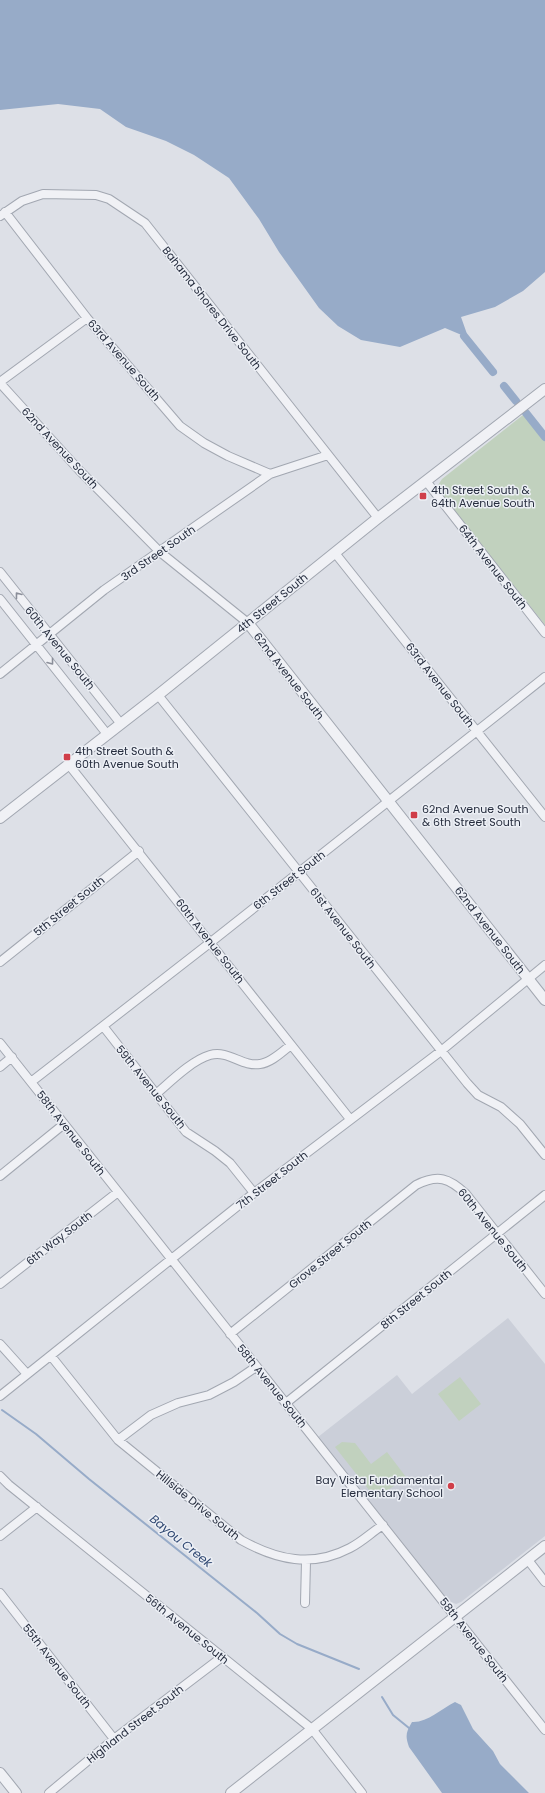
<svg xmlns="http://www.w3.org/2000/svg" width="545" height="1793" font-family="Poppins,sans-serif">
<style>
.built{fill:#cbcfd9}
.green{fill:#c1d1be}
.water{fill:#97abc8}
.lines{fill:none;stroke-linecap:round;stroke-linejoin:round}
.stream{stroke:#97abc8;stroke-width:2}
.canal{stroke:#97abc8;stroke-width:8}
.minor-casing{stroke:#a2a7b1;stroke-width:10}
.tertiary-casing{stroke:#a2a7b1;stroke-width:12}
.minor{stroke:#f0f1f5;stroke-width:8}
.tertiary{stroke:#f0f1f5;stroke-width:10}
.oneway{stroke:#8b8f9a}
.poi-dot{fill:#d03e49;stroke:#eceff5;stroke-width:1.5}
.labels{text-anchor:middle;stroke-width:3;stroke-linejoin:round;paint-order:stroke}
.street-label{font-size:11px;fill:#262d3e;stroke:#eceff5}
.poi-label{font-size:11px;fill:#262d3e;stroke:#eceff5;text-anchor:start}
.water-label{font-size:12px;font-style:italic;fill:#304872;stroke:#eceff5}
</style>
<rect width="100%" height="100%" fill="#dde0e7"/>
<path class="built" d="M508,1318L545,1364V1536L461,1602L456,1604L447,1600L318,1437L397,1375L412,1394Z"/>
<path class="green" d="M530,413L545,432V625L439,491L438,485L442,479L523,415Z
M460,1377L481,1404L459,1421L438,1394Z
M342,1442L355,1443L371,1464L387,1452L406,1477L376,1499L335,1447Z"/>
<path class="water" d="M0,0H545V272L523,291L495,307L461,317L467,334L464,336L445,328L400,347L361,340L338,326L319,308L279,252L259,219L229,178L194,155L166,141L126,127L100,109L58,104L0,110Z
M455,1702L461,1705L473,1729L493,1751L500,1764L529,1793H442L409,1747C405,1736 406,1732 412,1722C427,1723 441,1709 455,1702Z"/>
<g class="lines">
<path class="stream" d="M2,1410L36,1434L89,1479L257,1613L280,1634L297,1644L359,1669
M382,1697L393,1715L409,1728"/>
<path class="canal" d="M464,336L493,372
M504,386L516,401
M526,413L545,437"/>
<defs>
<path id="minor" d="M5,212L87,318L180,426L204,443L228,456L270,474
M0,216L22,201L43,194L96,195L109,199L145,223L378,518
M0,382L87,318
M0,383L79,470L160,552L248,623
M426,481L545,633
M335,553L545,817
M0,572L121,724
M0,599L107,734
M0,674L104,590L270,474L328,455
M158,695L467,1083L478,1095L501,1107L520,1124L545,1155
M69,765L350,1119
M0,962L139,851
M103,1026L186,1132L215,1151L230,1163L254,1193
M0,1043L545,1730
M0,1067L12,1057
M31,1082L211,942L545,677
M156,1094C170,1082 192,1060 210,1055C229,1050 242,1067 260,1064C271,1063 283,1051 291,1045
M0,1176L64,1124
M0,1284L118,1192
M230,1334L416,1185C438,1174 449,1178 466,1194L545,1294
M0,1344L27,1374
M51,1356L118,1440L241,1540C277,1560 312,1568 350,1548C362,1542 372,1532 383,1525
M0,1396L254,1193L441,1051L545,965
M286,1403L545,1195
M118,1440L151,1415L178,1403L209,1395L234,1382L256,1367
M0,1476L9,1485L312,1729L362,1793
M0,1536L37,1507
M528,1560L545,1582
M0,1593L114,1739
M305,1603L306,1561
M49,1793L114,1739L222,1657"/>
<path id="tertiary" d="M248,623L545,1000
M0,818L158,695L378,518L545,389
M0,1773L16,1793
M231,1793L545,1546"/>
</defs>
<use href="#minor" class="minor-casing"/>
<use href="#tertiary" class="tertiary-casing"/>
<use href="#minor" class="minor"/>
<use href="#tertiary" class="tertiary"/>
</g>
<defs><path id="oneway-chevron" d="M-2-3.5L2.5 0L-2 3.5" fill="none" stroke-width="1.6" stroke-linecap="round" stroke-linejoin="round"/></defs>
<g class="oneway">
<use href="#oneway-chevron" transform="translate(18 595) rotate(-128)"/>
<use href="#oneway-chevron" transform="translate(51 662) rotate(52)"/>
</g>
<g class="poi-dot">
<rect x="419" y="492" width="8" height="8" rx="2"/>
<rect x="63" y="753" width="8" height="8" rx="2"/>
<rect x="410" y="811" width="8" height="8" rx="2"/>
<circle cx="451" cy="1486" r="4"/>
</g>
<g class="labels">
<g class="street-label">
<text transform="translate(212 308) rotate(52)" y="4">Bahama Shores Drive South</text>
<text transform="translate(124 360) rotate(49)" y="4">63rd Avenue South</text>
<text transform="translate(60 448) rotate(47)" y="4">62nd Avenue South</text>
<text transform="translate(158 553) rotate(-35)" y="4">3rd Street South</text>
<text transform="translate(493 567) rotate(52)" y="4">64th Avenue South</text>
<text transform="translate(272 603) rotate(-39)" y="4">4th Street South</text>
<text transform="translate(60 648) rotate(51)" y="4">60th Avenue South</text>
<text transform="translate(289 676) rotate(52)" y="4">62nd Avenue South</text>
<text transform="translate(440 685) rotate(52)" y="4">63rd Avenue South</text>
<text transform="translate(289 880) rotate(-38)" y="4">6th Street South</text>
<text transform="translate(69 906) rotate(-39)" y="4">5th Street South</text>
<text transform="translate(343 928) rotate(52)" y="4">61st Avenue South</text>
<text transform="translate(490 930) rotate(52)" y="4">62nd Avenue South</text>
<text transform="translate(210 941) rotate(52)" y="4">60th Avenue South</text>
<text transform="translate(151 1087) rotate(51)" y="4">59th Avenue South</text>
<text transform="translate(71 1133) rotate(52)" y="4">58th Avenue South</text>
<text transform="translate(272 1180) rotate(-38)" y="4">7th Street South</text>
<text transform="translate(493 1230) rotate(51)" y="4">60th Avenue South</text>
<text transform="translate(59 1238) rotate(-38)" y="4">6th Way South</text>
<text transform="translate(330 1254) rotate(-39)" y="4">Grove Street South</text>
<text transform="translate(416 1299) rotate(-39)" y="4">8th Street South</text>
<text transform="translate(272 1386) rotate(51)" y="4">58th Avenue South</text>
<text transform="translate(198 1505) rotate(39)" y="4">Hillside Drive South</text>
<text transform="translate(187 1629) rotate(39)" y="4">56th Avenue South</text>
<text transform="translate(474 1640) rotate(52)" y="4">58th Avenue South</text>
<text transform="translate(57 1666) rotate(52)" y="4">55th Avenue South</text>
<text transform="translate(135 1724) rotate(-38)" y="4">Highland Street South</text>
</g>
<g class="poi-label">
<text x="431" y="494">4th Street South &amp;<tspan x="431" dy="13">64th Avenue South</tspan></text>
<text x="75" y="755">4th Street South &amp;<tspan x="75" dy="13">60th Avenue South</tspan></text>
<text x="422" y="813">62nd Avenue South<tspan x="422" dy="13">&amp; 6th Street South</tspan></text>
<text x="443" y="1484" text-anchor="end">Bay Vista Fundamental<tspan x="443" dy="13">Elementary School</tspan></text>
</g>
<g class="water-label">
<text transform="translate(181 1541) rotate(39)" y="4">Bayou Creek</text>
</g>
</g>
</svg>
